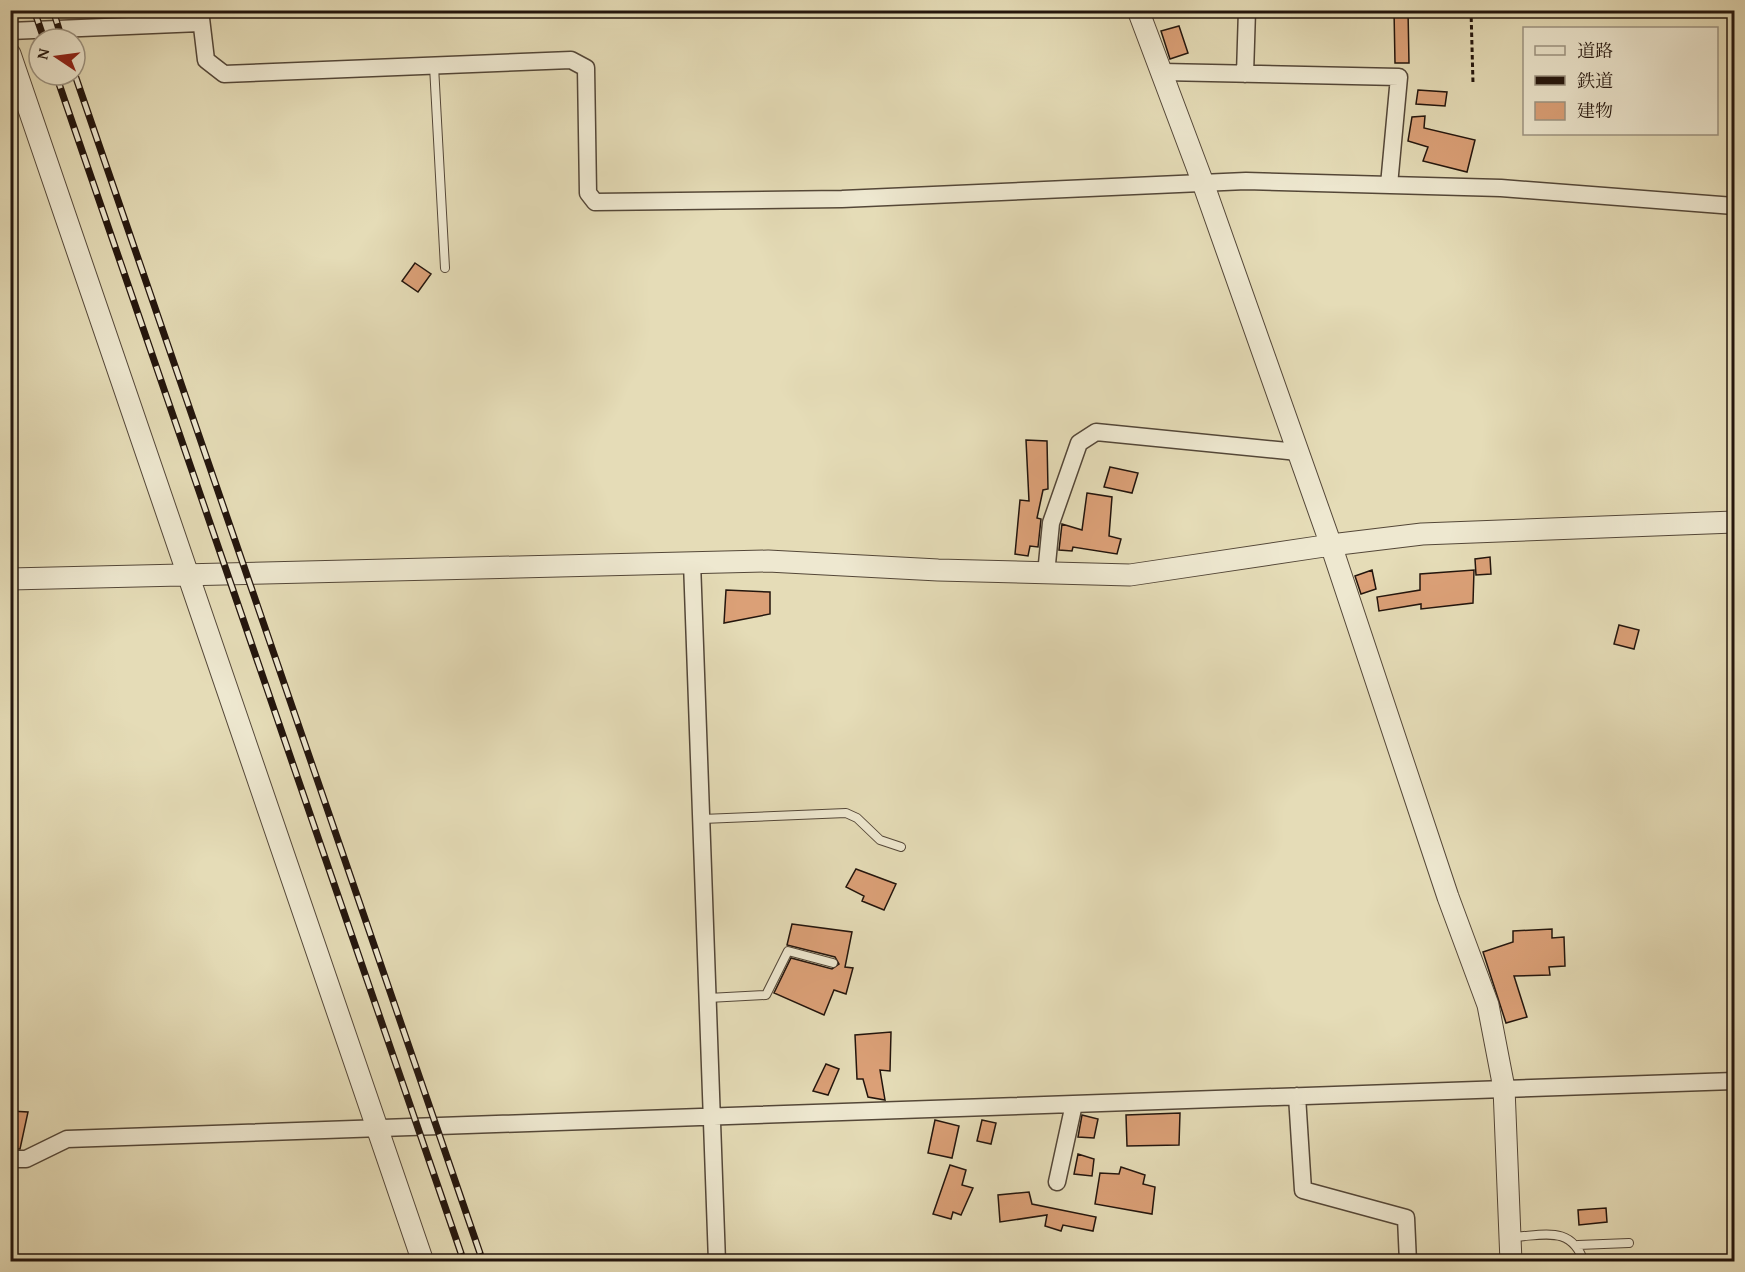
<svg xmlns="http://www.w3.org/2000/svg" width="1745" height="1272" font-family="'Gentium Book Plus','Noto Serif JP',serif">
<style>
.building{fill:#dba077;stroke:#23150d;stroke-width:1.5}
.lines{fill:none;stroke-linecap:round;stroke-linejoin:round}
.service-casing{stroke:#544738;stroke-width:10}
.minor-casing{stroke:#544738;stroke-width:19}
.tertiary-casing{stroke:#544738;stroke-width:23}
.path{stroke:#23150d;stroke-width:3;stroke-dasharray:4.5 3;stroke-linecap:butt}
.service{stroke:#eee8d0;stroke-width:8}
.minor{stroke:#eee8d0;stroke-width:16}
.tertiary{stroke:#eee8d0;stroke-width:21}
.rail-casing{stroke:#23150d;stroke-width:7}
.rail{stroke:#eee8d0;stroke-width:4.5;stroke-dasharray:14;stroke-linecap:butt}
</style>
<rect width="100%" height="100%" fill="#e5dcb7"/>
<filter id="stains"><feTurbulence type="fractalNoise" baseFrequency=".00333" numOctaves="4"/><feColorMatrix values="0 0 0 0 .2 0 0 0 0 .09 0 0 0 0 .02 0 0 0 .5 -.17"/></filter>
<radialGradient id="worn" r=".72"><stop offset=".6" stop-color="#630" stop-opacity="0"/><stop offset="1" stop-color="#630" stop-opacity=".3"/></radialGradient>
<path class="building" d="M1394,10H1408L1409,63H1395Z
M1179,26L1188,53L1170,59L1161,31Z
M1418,90L1447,92L1445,106L1416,104Z
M1425,116L1424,128L1475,140L1467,172L1423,161L1428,147L1408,141L1412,117Z
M415,263L431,274L418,292L402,281Z
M1026,440L1047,441L1048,489L1043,490L1037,518L1041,519L1038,547L1030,546L1028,556L1015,554L1020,500L1029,501Z
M1110,467L1138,473L1132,493L1104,487Z
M1087,493L1112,497L1109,536L1121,539L1117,554L1073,547L1072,551L1059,550L1062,524L1082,530Z
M1490,557L1491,574L1476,575L1475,559Z
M1372,570L1376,589L1361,594L1355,576Z
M1474,570L1473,603L1421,609V604L1379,611L1377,597L1420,590V574Z
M726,590L770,592V614L724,623Z
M1619,625L1639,630L1634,649L1614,644Z
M856,869L896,884L884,910L862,901L864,896L846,887Z
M792,924L852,932L845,967L853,968L846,994L834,990L824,1015L774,993L791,958L832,969L839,964L835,957L787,945Z
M1552,929V938L1564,937L1565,966L1549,967L1550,975L1514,976L1527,1017L1506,1023L1483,952L1513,942V931Z
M891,1032L890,1071L880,1070L885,1100L868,1097L863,1079H857L855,1035Z
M826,1064L839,1069L828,1095L813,1091Z
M10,1111L28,1112L20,1149H10Z
M1180,1113L1179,1145L1127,1146L1126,1115Z
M1082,1115L1098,1119L1094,1138L1078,1137Z
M935,1120L959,1126L952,1158L928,1153Z
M982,1120L996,1123L991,1144L977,1141Z
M1078,1154L1094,1159L1092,1176L1074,1174Z
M950,1165L966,1170L962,1185L973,1188L961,1215L953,1212L951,1219L933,1214Z
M1121,1167L1145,1175L1143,1184L1155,1187L1152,1214L1095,1204L1100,1173L1119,1174Z
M1029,1192L1032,1204L1096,1217L1093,1231L1063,1225L1061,1231L1045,1226L1047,1215L1000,1222L998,1195Z
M1606,1208L1607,1222L1579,1225L1578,1210Z"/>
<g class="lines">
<defs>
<path id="service" d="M434,66L445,268
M702,819L846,813L857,818L880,840L901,847
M708,998L766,995L788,951L833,963
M1510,1237C1543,1236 1571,1224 1584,1262
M1578,1245L1629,1243"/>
<path id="minor" d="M200,10L206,60L224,74L571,60L586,68L588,193L595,202L842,199L1246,181L1501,188L1734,206
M10,31L200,23
M1162,72L1399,77L1389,185
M1245,74L1247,10
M692,562L717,1262
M1046,574L1051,523L1079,443L1096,432L1298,452
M1297,1096L1303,1190L1406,1218L1408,1262
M10,1159H26L67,1139L1734,1081
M1057,1182L1074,1104"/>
<path id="tertiary" d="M1138,10L1203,183L1331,545L1448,897L1488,1005L1504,1088L1511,1262
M10,54L423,1262
M10,579L768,561L938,570L1130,575L1331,545L1422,534L1734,522"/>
</defs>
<use href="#service" class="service-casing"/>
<use href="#minor" class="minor-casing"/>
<use href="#tertiary" class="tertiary-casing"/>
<path class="path" d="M1471,10L1473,83"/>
<use href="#service" class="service"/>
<use href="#minor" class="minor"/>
<use href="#tertiary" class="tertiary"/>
<defs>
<path id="rail" d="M34,10L44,39
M53,10L62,39
M56,75L464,1262
M75,75L483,1262"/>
</defs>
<use href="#rail" class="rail-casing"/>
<use href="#rail" class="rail"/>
</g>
<rect width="1745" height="1272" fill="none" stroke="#e5dcb7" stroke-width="36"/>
<rect x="12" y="12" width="1721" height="1248" fill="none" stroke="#23150d" stroke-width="3"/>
<rect x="18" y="18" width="1709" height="1236" fill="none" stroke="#23150d" stroke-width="1.5"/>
<rect x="1523" y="27" width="195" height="108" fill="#eee8d0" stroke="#9d9482" stroke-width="1.5"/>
<rect x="1535" y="46" width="30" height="9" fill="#eee8d0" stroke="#9d9482" stroke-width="1.5"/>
<text x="1577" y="57" font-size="18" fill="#23150d">道路</text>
<rect x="1535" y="76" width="30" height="9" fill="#23150d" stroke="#9d9482" stroke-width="1.5"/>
<text x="1577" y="87" font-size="18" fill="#23150d">鉄道</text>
<rect x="1535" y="102" width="30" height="18" fill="#dba077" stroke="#9d9482" stroke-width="1.5"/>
<text x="1577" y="117" font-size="18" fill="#23150d">建物</text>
<g transform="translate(57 57) rotate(283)"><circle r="28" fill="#eee8d0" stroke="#9d9482" stroke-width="1.5"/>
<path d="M0-4.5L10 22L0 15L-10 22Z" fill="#8f2418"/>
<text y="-9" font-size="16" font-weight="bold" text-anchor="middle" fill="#23150d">N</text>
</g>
<rect width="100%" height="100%" filter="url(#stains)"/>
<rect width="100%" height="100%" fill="url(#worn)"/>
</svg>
